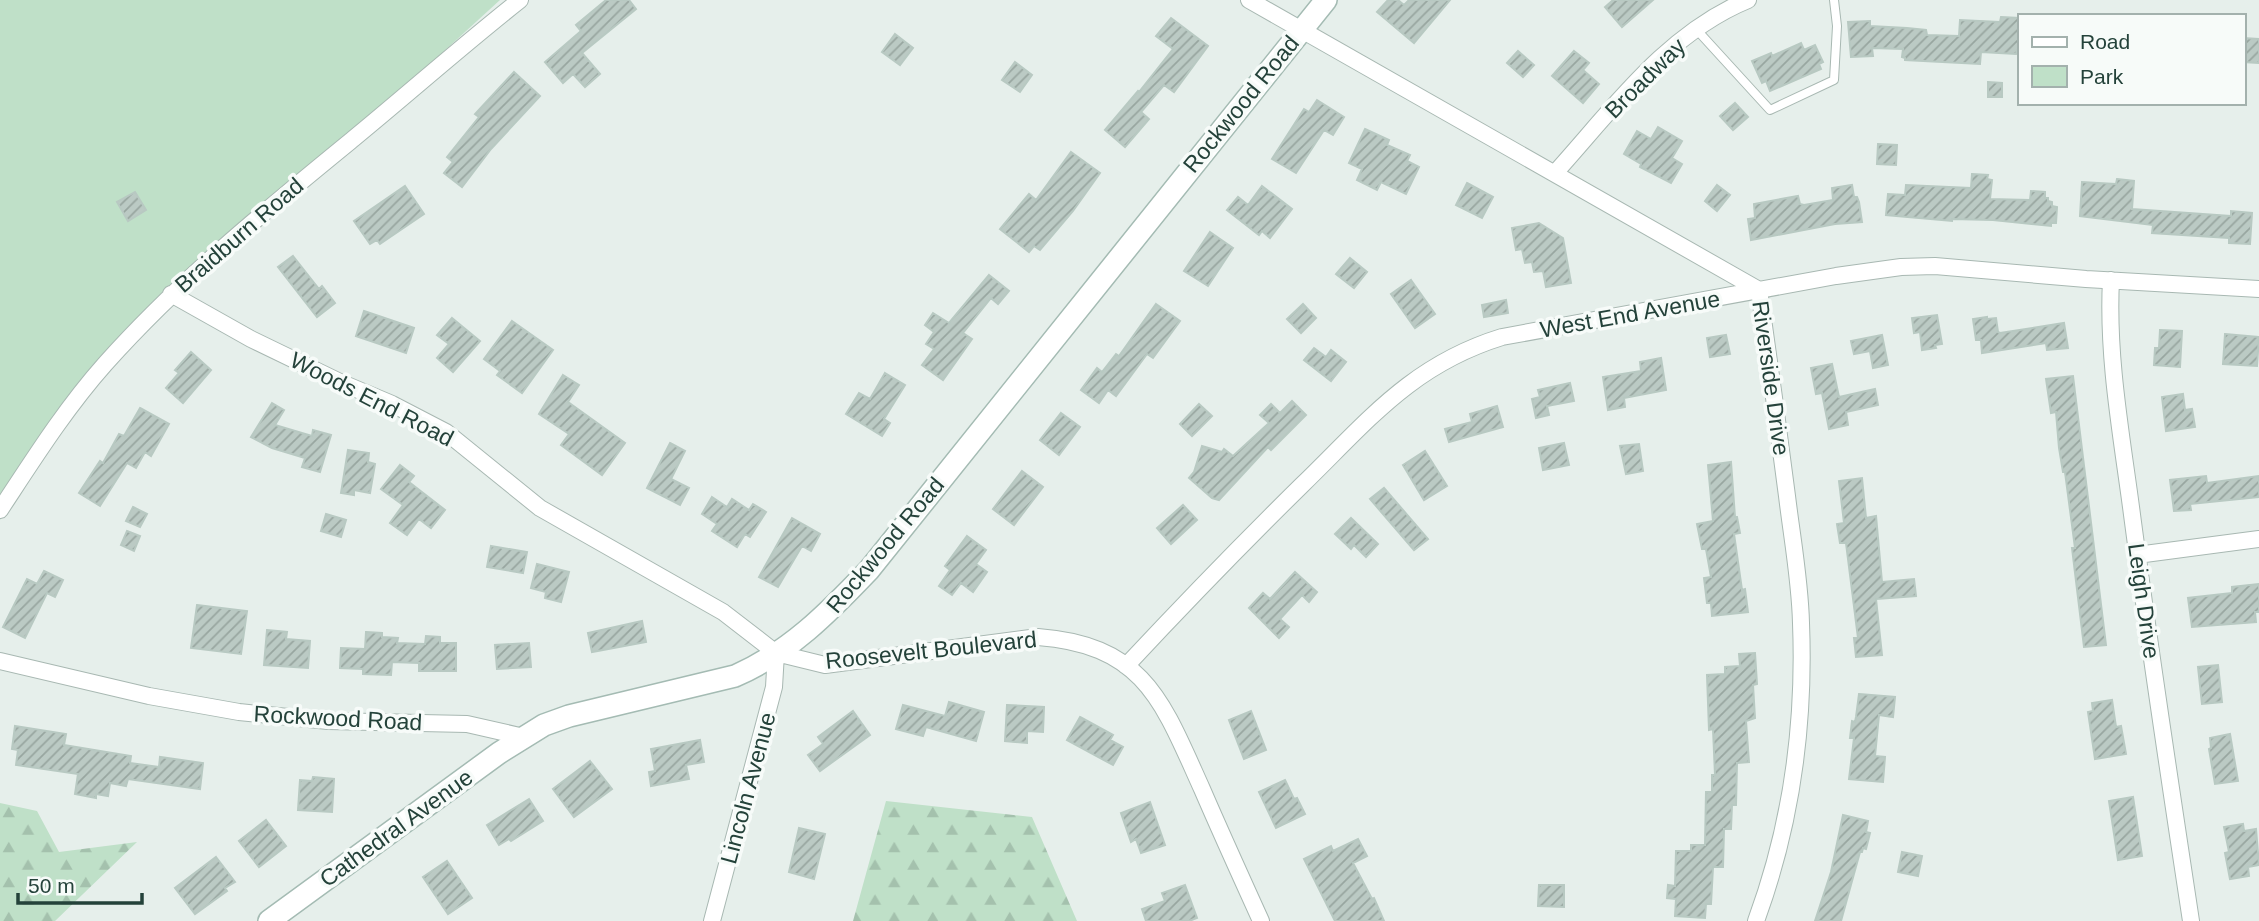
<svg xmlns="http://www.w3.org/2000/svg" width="2259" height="921" font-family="Helvetica,sans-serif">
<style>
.green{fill:#bfe0c8}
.forest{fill:url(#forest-firs)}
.building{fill:url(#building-hatch);stroke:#b8c9c2;stroke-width:2}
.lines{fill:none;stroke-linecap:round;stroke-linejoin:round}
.lane-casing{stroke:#a8b8b2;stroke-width:10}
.street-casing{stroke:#a8b8b2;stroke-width:18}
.secondary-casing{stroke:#a4bbb3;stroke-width:24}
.lane{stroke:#fff;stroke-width:8}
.street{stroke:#fff;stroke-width:16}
.secondary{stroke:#fff;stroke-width:21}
.labels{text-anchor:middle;stroke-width:7;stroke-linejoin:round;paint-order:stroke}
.street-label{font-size:23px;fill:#24423a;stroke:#f7fbf9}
</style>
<defs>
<pattern id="forest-firs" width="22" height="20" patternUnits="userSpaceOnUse" patternTransform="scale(1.75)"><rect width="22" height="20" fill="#bfe0c8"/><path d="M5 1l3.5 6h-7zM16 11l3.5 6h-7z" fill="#a4c1ad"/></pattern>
<pattern id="building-hatch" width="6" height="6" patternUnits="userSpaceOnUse" patternTransform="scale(1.75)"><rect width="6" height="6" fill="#bbcac4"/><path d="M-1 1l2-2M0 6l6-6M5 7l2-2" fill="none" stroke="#98a6a0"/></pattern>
</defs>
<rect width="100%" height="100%" fill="#e6efeb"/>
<path class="green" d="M0,0H500L118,349L0,520Z"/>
<path class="forest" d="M886,801L1032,817L1077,921H853Z
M0,803L37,811L59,852L137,842L55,921H0Z"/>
<path class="building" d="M606,0H629L636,9L582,53L600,74L585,87L573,74L563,83L545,62L581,31L576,25Z
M1388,0H1398L1404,5L1409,0H1450L1414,43L1377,12Z
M1613,0H1653L1622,27L1605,7Z
M2001,17L2019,18V50H2017L2016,54L1981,52L1980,64L1905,60V58L1902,57L1903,49L1872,48L1873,56L1851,57L1848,22L1870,21V26L1907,28L1926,30L1927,35L1959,36L1960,20L2000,22Z
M1171,18L1208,46L1174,92L1164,85L1141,112L1149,119L1125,147L1105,130L1138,91L1139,92L1173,49L1156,36Z
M895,34L913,48L900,65L882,52Z
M2243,38L2259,39V63L2243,62Z
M1801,43L1804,50L1815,45L1823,62L1819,64L1821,69L1770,91L1766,81L1762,83L1752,61L1771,53L1772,56Z
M1518,51L1534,65L1523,77L1507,63Z
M1574,51L1589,63L1583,70L1599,84L1583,103L1552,76Z
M1015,62L1032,75L1020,92L1002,80Z
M514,72L540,96L491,149L462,187L444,173L453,162L447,157L479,117L475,114Z
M1988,82L2002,83V97H1988Z
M1317,100L1344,117L1333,135L1324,130L1296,173L1272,159L1304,109L1309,112Z
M1735,103L1748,117L1733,130L1720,116Z
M1658,127L1682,141L1672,158L1682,164L1671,183L1640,167L1641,164L1624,154L1637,131L1651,139Z
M1365,129L1389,140L1387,145L1410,155L1407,161L1419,167L1406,194L1381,182L1377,190L1357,180L1362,169L1349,163Z
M1878,144L1897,145L1896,165L1877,164Z
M1071,152L1100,173L1073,211L1040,250L1034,246L1029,252L1000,229L1029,194L1036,200Z
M1972,174L1988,175L1987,179L1992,180L1990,199L2030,200L2031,191L2045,192V198H2048V201L2052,202V206L2057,207L2056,223H2051V226L1993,220L1952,219V221L1886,215L1888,194L1905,195L1906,185L1971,188Z
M2117,179L2134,181L2132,209L2231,216V211L2252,213L2250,244L2229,243V238L2152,233L2153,225L2080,216L2082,182L2116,184Z
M1467,183L1493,197L1482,218L1456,205Z
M1717,185L1730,195L1717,211L1705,201Z
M1852,185L1854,197H1857L1859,202L1862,222L1835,224L1751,240L1748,219L1755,218L1754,204L1798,196L1800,204L1804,205L1833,200L1832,188Z
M405,186L424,214L380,244L377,240L370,244L354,221Z
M1262,186L1292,209L1270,238L1262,231L1259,235L1227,210L1238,197L1248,205Z
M135,192L146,210L128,221L117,202Z
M1539,223L1563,238L1571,283L1546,287L1543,271L1534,272L1532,262L1525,263L1522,249L1516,250L1512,228Z
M1210,232L1233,248L1208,286L1184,271Z
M293,256L319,289L322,286L335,303L317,317L278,267Z
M1350,258L1367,272L1354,288L1336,274Z
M989,275L1009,291L998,304L991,298L963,333L972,339L943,380L922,365L934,349L926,344L934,332L925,325L933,313L949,323Z
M1411,280L1435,314L1415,328L1391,294Z
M1506,300L1508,313L1484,317L1482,305Z
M1156,304L1180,321L1153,358L1147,354L1116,396L1108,390L1099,403L1081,390L1097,368L1102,372L1116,354L1119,356Z
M1303,304L1316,318L1301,333L1287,319Z
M364,311L414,328L406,353L356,336Z
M1937,315L1942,344L1935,345L1936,348L1922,350L1920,332L1914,333L1912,318Z
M1987,317V319L1996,318L1998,332L2000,333L2064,323L2068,348L2047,350L2046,343L1982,353L1981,340H1976L1973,319Z
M452,318L480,341L453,372L437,358L449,344L437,335Z
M512,321L553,350L522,393L497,375L500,371L484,359Z
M2160,330L2182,331L2180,367L2154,365L2155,348H2159Z
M2225,334L2259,337L2257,366L2223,364Z
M1726,335L1730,354L1710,357L1707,338Z
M1882,335L1888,365L1873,368L1870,351L1854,354L1851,341Z
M1314,348L1326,357L1331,350L1346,362L1331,381L1304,360Z
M191,352L211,370L183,403L166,388L179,373L175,370Z
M1661,358L1666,390L1624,398L1625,407L1608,410L1603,377L1641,371L1640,362Z
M1832,364L1839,397L1875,389L1878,405L1846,412L1848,425L1829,429L1822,393L1816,394L1811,368Z
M885,373L905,385L884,419L890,423L882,436L846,414L859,393L870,399Z
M563,375L579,385L568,402L625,443L602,475L561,445L569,434L539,414Z
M2073,376L2106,645L2084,647L2072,548H2075L2065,472H2063L2059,448L2056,412L2051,413L2046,379Z
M1570,383L1574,401L1547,406L1549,415L1536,418L1532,399L1540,397L1538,390Z
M2183,394L2185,410L2192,409L2195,427L2166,431L2162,397Z
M1292,401L1306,415L1271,450L1268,447L1219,500L1212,498L1189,478L1194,472L1202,446L1222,452L1224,449L1233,456L1269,423L1260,415L1271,404L1280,413Z
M272,403L284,410L275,425L312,436L313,430L331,435L320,472L302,467L305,458L272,448L251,437Z
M1199,404L1212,416L1192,436L1180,424Z
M1497,406L1503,427L1449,442L1445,429L1472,422L1470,414Z
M140,408L169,424L151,456L145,452L136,468L127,463L100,506L79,493L100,461L103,463L119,434L124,436Z
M1061,413L1080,427L1059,455L1040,440Z
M670,443L685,451L671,479L689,488L680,505L647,488Z
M1564,443L1569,465L1543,470L1539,448Z
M1639,444L1643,471L1626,474L1620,446Z
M348,450L369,453L368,462L375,464L370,493L354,490V495L341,493Z
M1425,451L1447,486L1424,500L1403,465Z
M1731,462L1735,517H1737L1740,533L1734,534L1742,590L1745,589L1748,612L1712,616L1711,603H1707L1704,578L1711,577L1706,549H1702L1697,524L1713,521L1708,465Z
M400,465L414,476L409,482L445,510L431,528L419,519L407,535L390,523L403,505L381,489Z
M1022,471L1043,487L1014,525L993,509Z
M2206,476L2207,483L2259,476V497L2190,504L2191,510L2174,511L2170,480Z
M1862,478L1866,518L1876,516L1882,582L1914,579L1916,596L1876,599L1882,655L1856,657L1854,638H1858L1846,543H1840L1837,524L1844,523L1839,481Z
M1384,488L1428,539L1414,550L1370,499Z
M712,497L727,507L732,499L749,510L753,504L766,512L750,537L745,534L737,547L712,531L717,524L702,514Z
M1183,505L1197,520L1171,544L1157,528Z
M133,507L147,514L140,527L126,521Z
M326,514L346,520L341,537L321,531Z
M792,518L820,534L811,551L802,546L778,587L759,577Z
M1351,518L1378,544L1366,557L1354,545L1351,549L1335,534Z
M127,531L140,536L134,551L121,545Z
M967,536L986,550L976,564L987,572L973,592L961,583L952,595L939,586L950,570L945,566Z
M491,546L527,552L523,573L487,567Z
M537,564L569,572L561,602L545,598L546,592L531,588Z
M44,571L63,580L55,597L47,593L25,638L3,627L27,579L37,584Z
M1295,572L1317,592L1309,602L1302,595L1280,619L1289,627L1279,638L1249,608L1263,593L1270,599Z
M2259,584V612H2255L2256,622L2192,627L2188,598L2232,593V587Z
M197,605L247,611L241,654L191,648Z
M642,621L646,642L592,652L588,633Z
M267,630L287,632L286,639L310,641L308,668L264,665Z
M366,632L382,633V637L398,638L397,643L425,644L426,636L440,637V643H456V671H419V663L392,662L391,675L363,674V669L340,668L341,648L365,649Z
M529,643L531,667L497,669L495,645Z
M1755,653L1757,684L1753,685L1755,718L1746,721L1749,762L1737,763L1736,805H1732L1731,829H1724L1723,867H1713L1711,904H1706L1705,918L1675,916L1676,899L1667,898L1668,885L1675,886L1676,851H1691V845H1705L1706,792H1712V775H1715L1713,729L1709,730L1707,675L1725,674V667L1740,666L1739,654Z
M2218,665L2222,702L2202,704L2198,667Z
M1859,694L1895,697L1893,717L1879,715L1875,756L1885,757L1883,782L1849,779L1854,738H1850L1852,721L1855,722L1856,717Z
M2112,700L2116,727L2121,726L2126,754L2095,759L2088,712L2093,711L2092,703Z
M949,702L984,712L976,741L926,727L923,736L896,729L903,705L945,716Z
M1007,705L1044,707L1043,732L1027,731V743L1005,741Z
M853,711L870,735L820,771L808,755L823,744L818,737Z
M1251,711L1266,750L1244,759L1229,720Z
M1080,717L1113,735L1110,740L1123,747L1113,765L1067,740Z
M15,726L66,734L64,745L131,756L130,763L159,767L160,757L203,763L200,789L128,779L126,786L110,783L108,796L96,794V798L75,794L78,774L16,765L18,750L12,749Z
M2230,734L2238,781L2215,784L2209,749L2211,748L2210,738Z
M700,740L704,762L686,765L689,779L651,786L649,772L655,771L651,749Z
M590,761L612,789L574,817L553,789Z
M313,777L334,779L332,812L298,810L300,780L312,781Z
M1285,780L1294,799L1297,798L1305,814L1276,828L1259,792Z
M2133,797L2142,856L2118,860L2109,801Z
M529,799L543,821L511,841L509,839L499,845L487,825Z
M1150,802L1165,845L1141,853L1136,839L1131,842L1121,813Z
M1843,815L1868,821L1866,832L1870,833L1866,849L1863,848L1862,852H1860L1841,921H1815L1831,872Z
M266,820L286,846L259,867L239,841Z
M2243,824L2244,831L2256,829L2259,865L2248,867L2249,876L2230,879L2225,853L2229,852L2224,827Z
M799,828L825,834L814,879L789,872Z
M1358,839L1367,856L1353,863L1372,899L1374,898L1384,921H1335L1304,859L1331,846L1333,851Z
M1902,852L1922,856L1918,876L1898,872Z
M216,857L235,882L225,888L227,891L195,914L175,888Z
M447,861L472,898L448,914L423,877Z
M1185,885L1197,918L1189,921H1146L1142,909L1165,901L1162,893Z
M1539,885H1564V907L1538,906Z"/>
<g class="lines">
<defs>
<path id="lane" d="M1696,29L1770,110L1834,80L1837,26L1834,0"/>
<path id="street" d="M1249,0L1759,290C1769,359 1778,427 1787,496C1792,538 1800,580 1801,623C1805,724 1791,826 1756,921
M1555,173C1612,110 1667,33 1748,0
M2111,280C2107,356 2121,432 2131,507C2149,645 2170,783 2191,921
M171,294L251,339L342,383L392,404L446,432L540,508L723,612L776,653L825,665L1038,637C1145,645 1163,703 1202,789C1221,833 1241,877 1261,921
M0,510C33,460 65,409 105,364C180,280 266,210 353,139C409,93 463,45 520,0
M2137,555L2259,539
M0,661L149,696L239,712L328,721L467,724L524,737
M1126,666C1184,604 1242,544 1302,485C1367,422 1411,365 1502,337L1836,276L1901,267L1935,266L2086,279L2259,289
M712,921L774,687L776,653"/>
<path id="secondary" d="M269,921L499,753L544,725L569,716L735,676C790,652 828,613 869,570L1326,0"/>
</defs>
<use href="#lane" class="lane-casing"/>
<use href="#street" class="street-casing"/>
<use href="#secondary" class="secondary-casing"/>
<use href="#lane" class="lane"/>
<use href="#street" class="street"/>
<use href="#secondary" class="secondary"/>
</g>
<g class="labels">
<g class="street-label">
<text transform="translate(1645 78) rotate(-45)" y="8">Broadway</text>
<text transform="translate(1241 104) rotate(-51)" y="8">Rockwood Road</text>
<text transform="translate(239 235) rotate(-41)" y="8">Braidburn Road</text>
<text transform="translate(1630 314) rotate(-10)" y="8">West End Avenue</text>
<text transform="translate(1771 378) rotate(82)" y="8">Riverside Drive</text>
<text transform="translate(372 399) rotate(27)" y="8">Woods End Road</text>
<text transform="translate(885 545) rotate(-50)" y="8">Rockwood Road</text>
<text transform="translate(2144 601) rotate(82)" y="8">Leigh Drive</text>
<text transform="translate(931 650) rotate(-6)" y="8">Roosevelt Boulevard</text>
<text transform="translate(338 718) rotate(3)" y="8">Rockwood Road</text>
<text transform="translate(748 788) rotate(-75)" y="8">Lincoln Avenue</text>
<text transform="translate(396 828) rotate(-36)" y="8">Cathedral Avenue</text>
</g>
</g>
<rect x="2018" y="14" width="228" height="91" fill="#f7fbf9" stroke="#a3b1ad" stroke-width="2"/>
<rect x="2032" y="37" width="35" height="10" fill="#ffffff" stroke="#a3b1ad" stroke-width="2"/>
<text x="2080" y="49" font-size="21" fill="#24423a">Road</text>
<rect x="2032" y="66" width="35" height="21" fill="#bfe0c8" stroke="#a3b1ad" stroke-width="2"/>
<text x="2080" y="84" font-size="21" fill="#24423a">Park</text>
<path d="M18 893v10h124v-10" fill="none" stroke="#24423a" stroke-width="3.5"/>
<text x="28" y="893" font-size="21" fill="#24423a" stroke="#f7fbf9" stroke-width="5" paint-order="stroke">50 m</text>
</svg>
